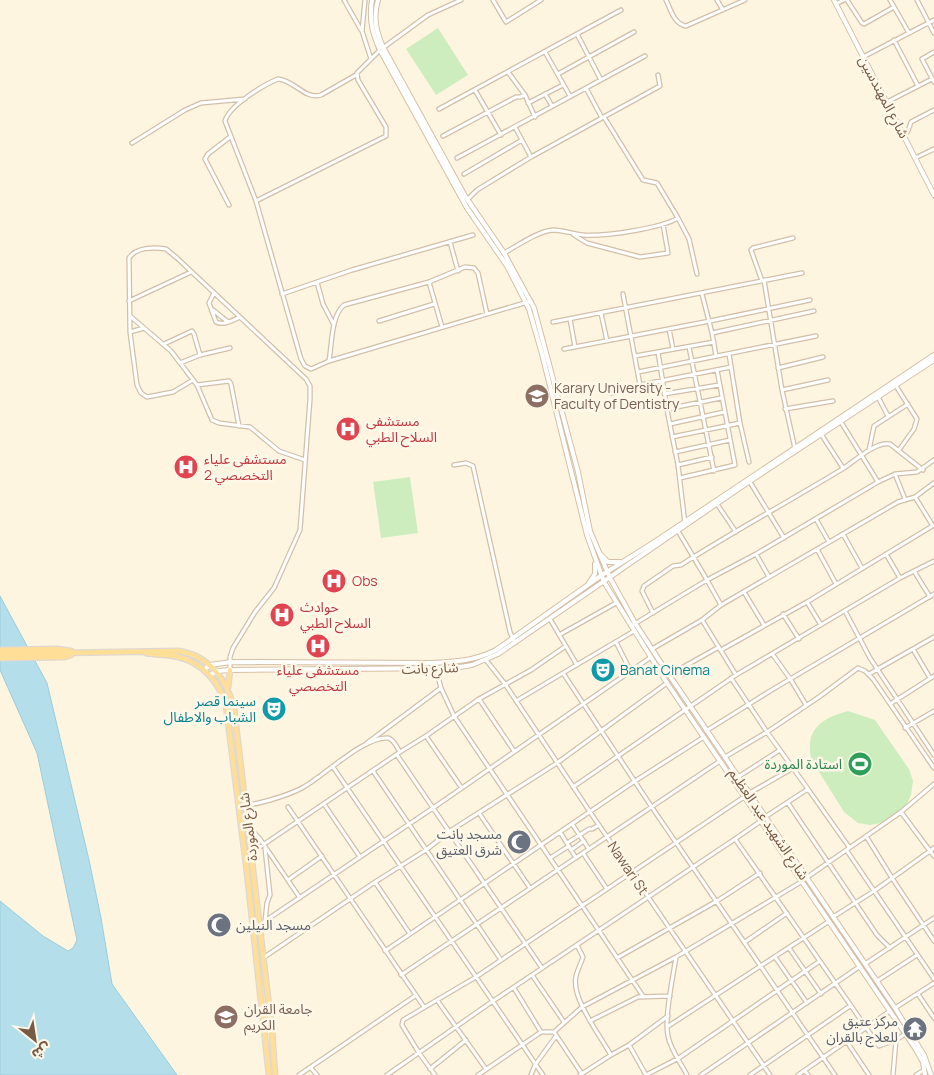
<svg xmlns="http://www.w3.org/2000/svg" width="934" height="1075" font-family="Manrope,'Noto Sans Arabic',sans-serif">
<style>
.green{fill:#ceedbe}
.water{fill:#b4dee9;stroke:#99cddc}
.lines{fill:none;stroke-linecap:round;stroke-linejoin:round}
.street-casing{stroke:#d2bfa9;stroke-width:5.5}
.secondary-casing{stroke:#d6bfa6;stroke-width:6}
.primary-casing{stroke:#dfd8d2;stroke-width:7}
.street{stroke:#fff;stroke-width:3}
.secondary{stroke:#fff;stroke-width:4}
.primary{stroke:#ffdf97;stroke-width:4.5}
.labels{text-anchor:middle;stroke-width:5;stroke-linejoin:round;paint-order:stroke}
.street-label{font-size:14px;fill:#785b45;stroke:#fff8e9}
.education-label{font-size:14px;fill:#785e54;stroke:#fff8e9;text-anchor:start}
.health-label{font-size:14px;fill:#be3a42;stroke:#fff8e9;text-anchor:start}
.culture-label{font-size:14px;fill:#0d838f;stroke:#fff8e9;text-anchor:start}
.leisure-label{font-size:14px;fill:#27864d;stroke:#fff8e9;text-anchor:end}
.worship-label{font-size:14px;fill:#5b616d;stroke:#fff8e9;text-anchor:end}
</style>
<rect width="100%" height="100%" fill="#fef5e1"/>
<path class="green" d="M438,28L468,75L436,95L406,49Z
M410,477L418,533L381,538L373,482Z
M848,711L875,720L909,769L913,781L911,795L906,806L881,823L870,825L858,823L844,812L811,759C805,729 822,718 848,711Z"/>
<path class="water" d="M0,596L47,683L89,860L101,918L112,984L177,1075H0V901L43,936L68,951L73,948L77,940L37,753L0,670Z"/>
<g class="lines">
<defs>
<path id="street" d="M344,0L361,30
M365,0L362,31L371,59
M493,0L506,22L541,0
M666,0C671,10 674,24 686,26L745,0
M717,0L723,10
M847,0L862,23L864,24L894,7
M890,0L909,33
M917,0L934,33
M836,4L844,0
M577,34L601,80
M894,40L918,86
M545,52L570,96
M934,52L922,59L934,82
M863,57L934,20
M508,72L525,95L535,117
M558,74L634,32
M356,75L321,95C305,100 294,80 278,79C263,85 229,106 225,121L256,201L301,359L305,366L311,369L329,361L531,301
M586,88L602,118
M475,90L501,135
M545,94L552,106
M887,102L932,79
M528,103L563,85
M439,109L621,10
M604,117L643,180L657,183L678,218L689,239L697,274
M515,127L531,157
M904,135L908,131L911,122L934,110
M443,136L516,97H520L525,95
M132,143L185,110L201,103L245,99
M457,158L645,56
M915,158L934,149
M464,174L522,140
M468,199L477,190L531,157L660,86L658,75
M256,201L386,136V127L358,80L357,73L380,50L428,15L461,0
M229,205L205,159L208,154L230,137
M574,235L587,243L640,257L668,253L663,224
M450,242L458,271
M504,253C517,246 538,231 553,230C563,230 573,234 583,235C603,237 662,228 678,218
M764,280L782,390L795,449
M762,281L751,250L753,248L793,238
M317,282L323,304L334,325
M429,282L442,327
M214,293L209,303L216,322C224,326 233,320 240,317
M282,294L352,270L473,235
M623,294L640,385
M702,294L712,333L716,356
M129,301L191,272
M213,310L228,322
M601,313L607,341
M130,316L171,351L197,385L212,420L219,423L250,427L279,451L305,460
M570,319L575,347
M379,321L434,304
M553,322L802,273
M144,328L130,332L129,258C136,247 154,247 166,249L177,258L306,379L310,386V399L300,530L274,588L255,612L233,648L230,657V670
M669,329L673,349
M130,332L137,385L141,393L147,397L173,392L193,380
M712,333L814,311
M164,344L192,331L194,334L200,355L230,348
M689,347L714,471
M564,349L710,321L810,300
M658,352L668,415L678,465L685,524
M729,354L740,423L749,462
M635,356L714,342
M329,361C332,344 331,316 344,305L429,282L465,267L474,268L478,273L487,314
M180,363L200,355
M778,368L823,357
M638,372L816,336
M197,385L229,381L231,384L239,426
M896,386L917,419L914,429L899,450
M782,390L828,380
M611,393L640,385L731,367
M664,394L719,385
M878,397L888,416
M667,409L721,398
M785,409L833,401
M841,422L878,482
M670,424L724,412
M821,434L843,468
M672,437L740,423
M869,450L874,426L908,404
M675,452L730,440
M454,465L466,463L473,466L510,632L515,643
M678,465L712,457
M895,474L905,499
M680,478L735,465L717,370
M750,482L784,538
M915,497L933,526
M717,504L736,532
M816,519L829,542
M843,534L862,568
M817,549L836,584
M756,554L769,577
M886,554L900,578
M914,571L930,597
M744,592L764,625
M807,602L821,625
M721,605L707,580L756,554L878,482L895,474L917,472L934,460
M845,611L870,658L934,755
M653,613L642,591L644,586L673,566L681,565C734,531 790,501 844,468C856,460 876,441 890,444L923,470
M783,614L799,639
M550,619L577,665
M702,620L736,675
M631,626L707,580L678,531
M559,635L616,603
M616,642L630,670
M652,649L702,620L721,605L898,502L915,497L934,483
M913,649L930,678
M721,650L807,602L934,525
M773,655L791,680L806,705
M486,660L505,684L590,812L770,1075
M436,669L441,688L454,716L643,996
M563,673L634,631
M869,674L934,637
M669,675L719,647
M731,678L767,732L819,697L858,668L865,671L873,679L934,768
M479,699L514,751
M516,701L563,673L651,806L835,1075
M890,704L934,676
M905,728L934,711
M706,731L775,688L934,594
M426,736L461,787
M367,743L441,688
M397,755L542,968
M725,757L767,732L808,789
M333,767L543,1075
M373,771L501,960
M738,777L780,750
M573,787L736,675L900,578L934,561
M748,794L793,768
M788,803L877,935L890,948
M324,804L360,857
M239,807C257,804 285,797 302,788C323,777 364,736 388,738C394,739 397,748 400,752
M288,807L424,1007
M479,813L530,888
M765,817L808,789L849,847
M572,824L589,849
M241,828L248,826L260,839L300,898
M560,832L576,858
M866,836L892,878L934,941
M735,839L879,1046L896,1040
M567,843L589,829H592L599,825
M934,848L930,851L934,856
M571,850L584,841
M847,851L934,979
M251,853L400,752L426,736L479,699L531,670L566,646
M583,853L607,889
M550,858L569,846
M806,878L901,812L934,784
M288,880L322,856
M375,882L410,934
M833,917L874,891L930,851L901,812
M265,921L267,903L270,895L265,848
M259,925L433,808L651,657
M745,942L787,913
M577,945L583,957C581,963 578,969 576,976C573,991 583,1008 590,1021
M789,948L821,994
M385,951L635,781L704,737
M676,957C673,977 664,1018 668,1036C670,1049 681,1063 687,1075
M775,957L807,1003
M263,958L375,882L426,850L450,831L557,763L667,683
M617,958L717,901L760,873
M865,964L934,918
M401,975L720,761
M532,975L564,1022
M877,981L917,955
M514,988L541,1032
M918,994L934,1018
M437,1000L486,1069
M895,1008L934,983
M667,1027L828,922
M554,1032L582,1074
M847,1042L869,1075
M629,1045L646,1075
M611,1055L629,1045L668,1016
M311,1068L317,1075
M430,1069L466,1040
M805,1071L808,1075
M299,1075L415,996
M387,1075L493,1001L735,839L761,821
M435,1075L419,1053L402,1025L403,1020L476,977L744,797
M478,1075L541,1032H554L582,1007L676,957L801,882
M531,1075L535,1065L556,1036
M580,1075L611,1055L590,1021L638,997L670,996
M646,1075L679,1058L820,961
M701,1075L859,967
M750,1075L850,1006
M798,1075L890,1011
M893,1075L896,1040L905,1034
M916,1075L924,1070"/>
<path id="secondary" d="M372,0C369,19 372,33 380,50L467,208L507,266L529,309L542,354L587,535L604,582L667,683L915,1048L923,1062L925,1075
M378,0C373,17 376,31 383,47L465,196L504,253L534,308L578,472L590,531L610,578L635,623L659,660L895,1008L924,1055L931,1075
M834,0L934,195
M600,554L608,562H620
M589,583L595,574V564
M204,670L210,665L231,662L431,663C454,662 475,661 496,650L602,575L656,541L934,355
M210,675L217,671L230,670L454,668L472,665L498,654L741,487L934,360"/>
<path id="primary" d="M0,650L57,649L71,651
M146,653C157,655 168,654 178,657C202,662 219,682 226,705L247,872L269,1075
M0,654L178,651C209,655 227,680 234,709L272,1032L275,1075
M0,658L65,657L71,655
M228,687L230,670"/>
</defs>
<use href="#street" class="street-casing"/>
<use href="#secondary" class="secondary-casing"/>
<use href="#primary" class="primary-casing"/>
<use href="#street" class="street"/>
<use href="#secondary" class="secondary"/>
<use href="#primary" class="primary"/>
</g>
<defs>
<symbol id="university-disc" viewBox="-11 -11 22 22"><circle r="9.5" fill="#8d6e63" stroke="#fff8e9"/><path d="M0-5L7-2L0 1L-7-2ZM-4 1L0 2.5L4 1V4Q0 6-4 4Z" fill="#fff"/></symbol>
<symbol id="hospital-disc" viewBox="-11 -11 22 22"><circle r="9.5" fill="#e0444e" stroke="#fff8e9"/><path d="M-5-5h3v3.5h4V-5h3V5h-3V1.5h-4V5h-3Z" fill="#fff"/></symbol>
<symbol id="theatre-disc" viewBox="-11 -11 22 22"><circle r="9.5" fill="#0f9aa8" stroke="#fff8e9"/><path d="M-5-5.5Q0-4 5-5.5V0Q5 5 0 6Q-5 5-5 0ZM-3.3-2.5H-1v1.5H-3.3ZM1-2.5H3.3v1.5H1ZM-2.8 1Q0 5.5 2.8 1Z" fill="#fff"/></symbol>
<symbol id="stadium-disc" viewBox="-11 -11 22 22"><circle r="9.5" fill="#2e9e5b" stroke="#fff8e9"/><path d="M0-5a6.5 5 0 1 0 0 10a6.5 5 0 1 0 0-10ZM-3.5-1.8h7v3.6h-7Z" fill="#fff"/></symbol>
<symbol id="mosque-disc" viewBox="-11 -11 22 22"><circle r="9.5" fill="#6b7280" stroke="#fff8e9"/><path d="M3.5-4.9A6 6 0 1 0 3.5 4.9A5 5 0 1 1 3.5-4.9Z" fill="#fff"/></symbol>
<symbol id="temple-disc" viewBox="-11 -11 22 22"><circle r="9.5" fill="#6b7280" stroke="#fff8e9"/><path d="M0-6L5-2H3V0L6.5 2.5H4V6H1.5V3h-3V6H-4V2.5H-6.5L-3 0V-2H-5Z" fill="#fff"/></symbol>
</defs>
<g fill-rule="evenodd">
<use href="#university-disc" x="523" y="382" width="28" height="28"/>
<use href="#hospital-disc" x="334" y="415" width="28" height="28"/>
<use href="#hospital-disc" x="172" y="453" width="28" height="28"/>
<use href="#hospital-disc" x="320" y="567" width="28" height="28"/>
<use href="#hospital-disc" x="268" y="601" width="28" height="28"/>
<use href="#hospital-disc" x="304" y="632" width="28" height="28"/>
<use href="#theatre-disc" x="589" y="656" width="28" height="28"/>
<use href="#theatre-disc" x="260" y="695" width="28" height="28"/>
<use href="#stadium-disc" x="846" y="750" width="28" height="28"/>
<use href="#mosque-disc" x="505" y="828" width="28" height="28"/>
<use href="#mosque-disc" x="205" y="911" width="28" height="28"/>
<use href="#university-disc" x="212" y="1003" width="28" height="28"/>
<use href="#temple-disc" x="901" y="1015" width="28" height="28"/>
</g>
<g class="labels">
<g class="street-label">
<text transform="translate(884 97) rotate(62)" y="5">شارع المهندسين</text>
<text transform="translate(430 668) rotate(-2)" y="5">شارع بانت</text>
<text transform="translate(769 824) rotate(56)" y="5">شارع الشهيد عبد العظيم</text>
<text transform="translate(248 827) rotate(-97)" y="5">شارع الموردة</text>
<text transform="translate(628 868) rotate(56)" y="5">Nawari St</text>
</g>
<g class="education-label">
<text x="554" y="393">Karary University -<tspan x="554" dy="16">Faculty of Dentistry</tspan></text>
<text x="244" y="1014">جامعة القران<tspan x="244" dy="16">الكريم</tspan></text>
</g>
<g class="health-label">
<text x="366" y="426">مستشفى<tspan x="366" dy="16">السلاح الطبي</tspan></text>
<text x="204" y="464">مستشفى علياء<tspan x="204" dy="16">التخصصي 2</tspan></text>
<text x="352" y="586">Obs</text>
<text x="300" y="612">حوادث<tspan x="300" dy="16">السلاح الطبي</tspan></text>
<text x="318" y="675" text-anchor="middle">مستشفى علياء<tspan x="318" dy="16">التخصصي</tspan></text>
</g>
<g class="culture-label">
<text x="620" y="675">Banat Cinema</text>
<text x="256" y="706" text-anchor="end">سينما قصر<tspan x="256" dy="16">الشباب والاطفال</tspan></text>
</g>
<g class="leisure-label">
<text x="842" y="769">استادة الموردة</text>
</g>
<g class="worship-label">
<text x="502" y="839">مسجد بانت<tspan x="502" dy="16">شرق العتيق</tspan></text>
<text x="236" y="930" text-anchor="start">مسجد النيلين</text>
<text x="898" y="1026">مركز عتيق<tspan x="898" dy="16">للعلاج بالقران</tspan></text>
</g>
</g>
<g transform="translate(35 1040) rotate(150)" stroke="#fff8e9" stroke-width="4" paint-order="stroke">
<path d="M0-4L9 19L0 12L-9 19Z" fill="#785b45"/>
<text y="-8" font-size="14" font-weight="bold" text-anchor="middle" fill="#785b45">ش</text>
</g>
</svg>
